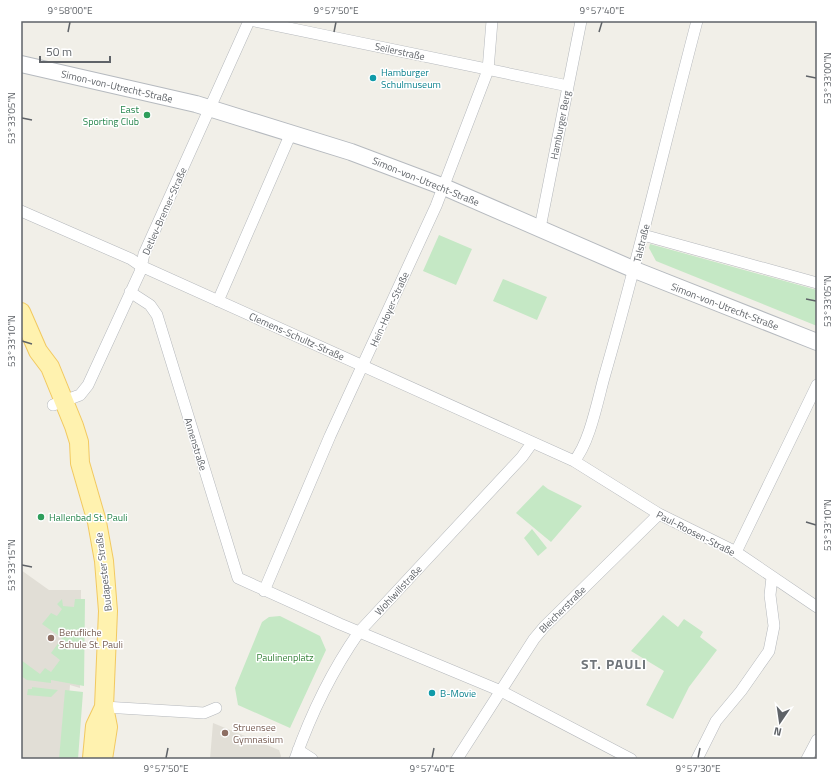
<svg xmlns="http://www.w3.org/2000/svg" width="838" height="780" font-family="'Titillium Web',sans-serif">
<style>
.education{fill:#e1ded6}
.green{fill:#c5e8c5}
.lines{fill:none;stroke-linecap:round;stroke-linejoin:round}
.street-casing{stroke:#b5b8bc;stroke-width:12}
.secondary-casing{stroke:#b6babf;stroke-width:18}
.primary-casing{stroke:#f2c960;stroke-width:20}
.street{stroke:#fff;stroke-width:11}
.secondary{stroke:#fff;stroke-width:16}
.primary{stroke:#fff2af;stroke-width:18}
.ticks{fill:none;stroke:#5f6368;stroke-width:1.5}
.culture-dot{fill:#0f9aa8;stroke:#fff;stroke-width:1.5}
.leisure-dot{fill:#2e9e5b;stroke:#fff;stroke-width:1.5}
.education-dot{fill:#8d6e63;stroke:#fff;stroke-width:1.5}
.labels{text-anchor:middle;stroke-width:3;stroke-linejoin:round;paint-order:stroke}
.street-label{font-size:10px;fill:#5f6368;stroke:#fff}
.culture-label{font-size:10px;fill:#0d838f;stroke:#fff;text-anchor:start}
.leisure-label{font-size:10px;fill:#27864d;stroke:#fff;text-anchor:end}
.education-label{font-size:10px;fill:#785e54;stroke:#fff;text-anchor:start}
.park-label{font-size:10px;fill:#348238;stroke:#fff}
.district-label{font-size:14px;font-weight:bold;letter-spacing:1px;fill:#70757a;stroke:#fff}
.neatline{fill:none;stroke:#5f6368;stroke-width:1.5}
.ticks-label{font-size:10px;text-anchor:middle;fill:#5f6368}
</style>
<rect width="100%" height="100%" fill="#f1efe8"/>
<path class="education" d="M21,570L49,590H81L80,688L70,685L64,759H21Z
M213,723L279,750L281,756L280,759H210Z"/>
<path class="green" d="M439,235L472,249L456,285L423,271Z
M650,244L817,290V326L656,261L649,248Z
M503,279L547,297L537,320L493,301Z
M543,485L548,489L582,506L551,542L516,513Z
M532,529L547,548L538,556L524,538Z
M62,599L63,606L74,607L75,599H85L84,686L51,680V683L27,680L21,676V660L40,674L45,668L51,672L60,660L51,653L62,638L42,624L51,613L57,616L62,609L57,604Z
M663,615L678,627L684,619L703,632L700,637L717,650L689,687L673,719L646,705L664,671L631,651Z
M280,616L320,636L326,650L290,728L238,705L235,688L262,622L269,617Z
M32,687L58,690L51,697L27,695L28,689H32Z
M65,690L83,692L78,759H59Z"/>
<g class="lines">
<defs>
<path id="street" d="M255,21L568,86
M21,211L131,259L141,266L574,461L659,514L736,552L817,607
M540,228L581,21
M643,235L817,283
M130,292L150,305L157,315L238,578L340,624L501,691L631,759
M218,301L291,133
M53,405L80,395L88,385L140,272L144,254L249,21
M574,461C590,443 598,398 605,374C639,257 666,138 697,21
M736,552L817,385
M264,591L330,436L436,206L488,70L492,21
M104,707L204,713L216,708
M298,750L312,759
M295,759C311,714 331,672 359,632L522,457L532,443
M457,759L534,639L544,627L659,514
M697,759L716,721L741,691L769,651L774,626L770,595L772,577
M807,759L817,740"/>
<path id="secondary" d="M21,64L196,104L351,152L444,187L635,270L817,342"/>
<path id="primary" d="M21,312L38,351L50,367L74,426L79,442L80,463L97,522L104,561L108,611L104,707L108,727L103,759
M92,758L95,726L104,707"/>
</defs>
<use href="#street" class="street-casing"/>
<use href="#secondary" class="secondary-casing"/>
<use href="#primary" class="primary-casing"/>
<use href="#street" class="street"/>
<use href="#secondary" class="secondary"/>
<use href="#primary" class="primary"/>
</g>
<path class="ticks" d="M68,32L70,22M334,32L336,22M599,32L602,22M806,76L816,78M22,118L32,120M806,299L816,301M22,341L32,344M806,522L816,525M22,565L32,567M166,758L168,748M432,758L434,748M698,758L700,748"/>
<g class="culture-dot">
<circle cx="373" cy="78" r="4"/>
<circle cx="432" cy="693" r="4"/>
</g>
<g class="leisure-dot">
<circle cx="147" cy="115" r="4"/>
<circle cx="41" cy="517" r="4"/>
</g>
<g class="education-dot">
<circle cx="51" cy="638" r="4"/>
<circle cx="225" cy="733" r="4"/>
</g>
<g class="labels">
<g class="street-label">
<text transform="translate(400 51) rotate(12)" y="4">Seilerstraße</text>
<text transform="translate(117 86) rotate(13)" y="4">Simon-von-Utrecht-Straße</text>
<text transform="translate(560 125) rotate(-79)" y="4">Hamburger Berg</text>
<text transform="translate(426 181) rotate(22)" y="4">Simon-von-Utrecht-Straße</text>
<text transform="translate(164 211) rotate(-66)" y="4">Detlev-Bremer-Straße</text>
<text transform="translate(641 243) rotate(-76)" y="4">Talstraße</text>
<text transform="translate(725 306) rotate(21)" y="4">Simon-von-Utrecht-Straße</text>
<text transform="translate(389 309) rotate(-66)" y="4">Hein-Hoyer-Straße</text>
<text transform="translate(297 336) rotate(24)" y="4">Clemens-Schultz-Straße</text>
<text transform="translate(196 444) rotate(73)" y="4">Annenstraße</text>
<text transform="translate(696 533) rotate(27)" y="4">Paul-Roosen-Straße</text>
<text transform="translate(103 572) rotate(-97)" y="4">Budapester Straße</text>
<text transform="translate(398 590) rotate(-47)" y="4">Wohlwillstraße</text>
<text transform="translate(562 609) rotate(-45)" y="4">Bleicherstraße</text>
</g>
<g class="culture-label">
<text x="381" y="76">Hamburger<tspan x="381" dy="12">Schulmuseum</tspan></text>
<text x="440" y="697">B-Movie</text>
</g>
<g class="leisure-label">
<text x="139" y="113">East<tspan x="139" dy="12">Sporting Club</tspan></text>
<text x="49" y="521" text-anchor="start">Hallenbad St. Pauli</text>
</g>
<g class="education-label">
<text x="59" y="636">Berufliche<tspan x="59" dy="12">Schule St. Pauli</tspan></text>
<text x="233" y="731">Struensee<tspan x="233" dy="12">Gymnasium</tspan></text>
</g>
<g class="park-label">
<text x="285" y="661">Paulinenplatz</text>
</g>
<g class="district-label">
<text x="614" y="669">ST. PAULI</text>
</g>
</g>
<rect width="838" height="780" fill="none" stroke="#ffffff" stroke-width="44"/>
<g transform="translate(780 722) rotate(193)" stroke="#ffffff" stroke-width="3" paint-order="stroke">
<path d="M0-3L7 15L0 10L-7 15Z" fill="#5f6368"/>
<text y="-6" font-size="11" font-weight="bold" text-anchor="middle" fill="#5f6368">N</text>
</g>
<path d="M40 56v6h70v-6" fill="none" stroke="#5f6368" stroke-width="2"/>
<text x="46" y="56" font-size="12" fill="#5f6368" stroke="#ffffff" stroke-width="3" paint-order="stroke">50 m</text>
<rect x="22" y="22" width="794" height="736" class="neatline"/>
<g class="ticks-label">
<text x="70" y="14">9°58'00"E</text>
<text x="336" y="14">9°57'50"E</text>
<text x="602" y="14">9°57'40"E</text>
<text transform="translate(827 78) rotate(-90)" y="4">53°33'00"N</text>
<text transform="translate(11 118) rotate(-90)" y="4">53°33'05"N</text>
<text transform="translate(827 301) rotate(-90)" y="4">53°33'05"N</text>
<text transform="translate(11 341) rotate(-90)" y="4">53°33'10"N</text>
<text transform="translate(827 525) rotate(-90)" y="4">53°33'10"N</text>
<text transform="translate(11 565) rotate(-90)" y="4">53°33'15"N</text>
<text x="166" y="772">9°57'50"E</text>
<text x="432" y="772">9°57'40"E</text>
<text x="698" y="772">9°57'30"E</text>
</g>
</svg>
